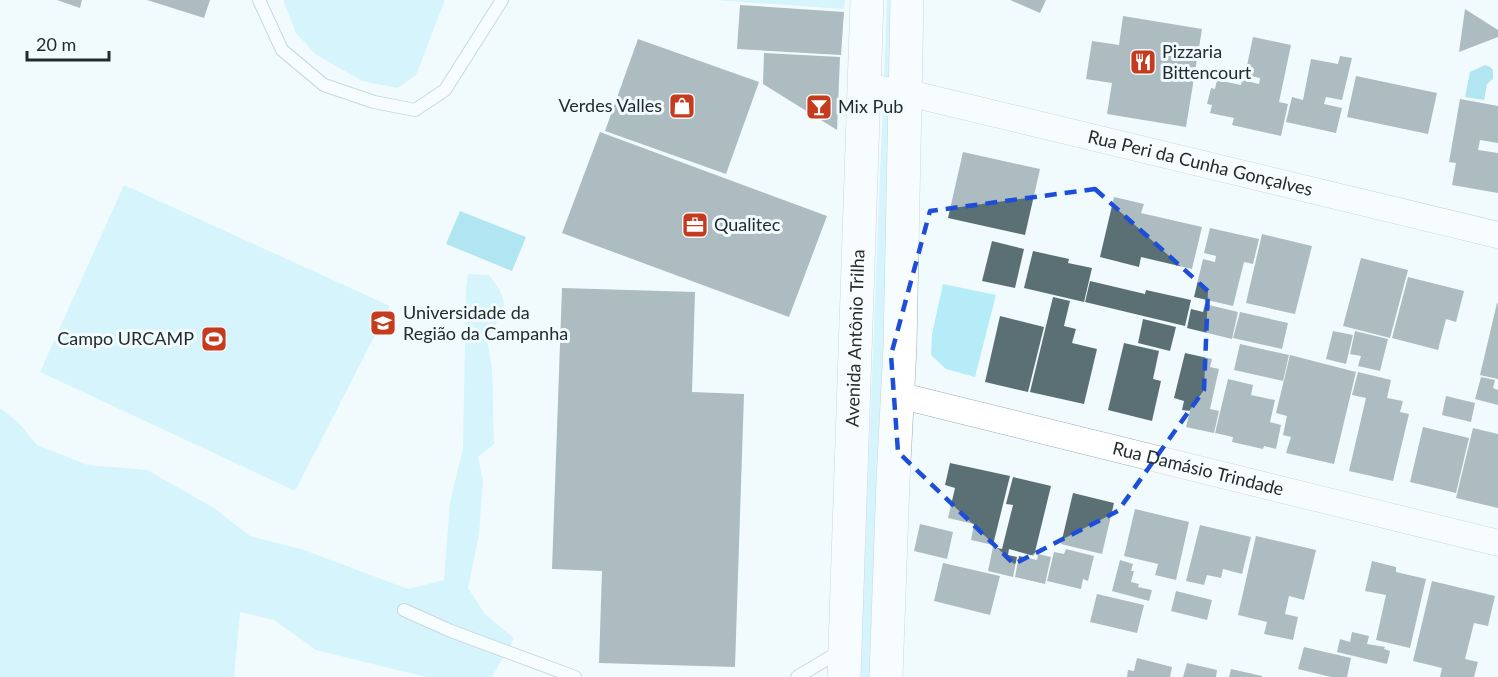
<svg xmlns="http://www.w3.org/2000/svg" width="1498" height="677" font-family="Lato,sans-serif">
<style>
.green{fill:#b5ecf8}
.water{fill:#63cbe2}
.building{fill:#5a7075}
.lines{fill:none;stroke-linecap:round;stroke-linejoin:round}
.service-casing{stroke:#96aeb3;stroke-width:14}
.minor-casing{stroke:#96aeb3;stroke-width:27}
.secondary-casing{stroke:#96aeb3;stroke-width:34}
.service{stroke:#fff;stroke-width:12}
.minor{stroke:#fff;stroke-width:26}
.secondary{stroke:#fff;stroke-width:33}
.marked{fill:none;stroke:#1d4ed8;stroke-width:4.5;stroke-dasharray:12 8;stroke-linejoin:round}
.labels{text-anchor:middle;stroke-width:6;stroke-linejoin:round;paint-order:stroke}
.poi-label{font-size:18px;fill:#222b2d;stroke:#f1fbfe;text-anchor:start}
.street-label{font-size:18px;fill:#222b2d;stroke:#f1fbfe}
</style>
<rect width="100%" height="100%" fill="#f1fbfe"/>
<path class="green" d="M283,0H445L416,75L398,88L362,81L315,54L296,33Z
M714,0H845L844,9Z
M887,0H898L869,677H860Z
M124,185L390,306L295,491L40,372Z
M468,274L489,275C512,304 506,309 487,338L492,368L494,444L478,457L483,481L479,534L468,588L485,614L514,638L492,677H426L316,650L274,620L240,612L234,677H0V408L19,423L37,445L88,465L147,470L214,508L250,536L304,550L408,589L444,580L450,502L463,449L466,289Z
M943,284L996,295L975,377L946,369L931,355L932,334Z"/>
<path class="water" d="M1485,65L1490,67L1493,70V79L1487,84L1484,100L1465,97L1470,72Z
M460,211L526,237L512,271L446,244Z"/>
<path class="building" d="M57,0H82L80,8Z
M147,0H210L204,18Z
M1010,0H1046L1040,13Z
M740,5L844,12L841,55L737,49Z
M1465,9L1498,30V37L1459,52Z
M1123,16L1202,29L1186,127L1107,114L1112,83L1086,79L1092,41L1119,45Z
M1253,37L1291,45L1279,102L1288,104L1281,136L1232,125L1234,118L1210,113L1212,105L1207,104L1211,88L1215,89L1217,80L1241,85L1242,80L1259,84L1260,78L1245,75Z
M638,39L759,82L726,174L605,131Z
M764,53L840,57L837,130L763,84Z
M1340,56L1352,58L1342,100L1326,97L1324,104L1342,108L1336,133L1286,122L1292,97L1303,100L1311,59L1338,64Z
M1356,76L1437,93L1428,134L1347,117Z
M1460,99L1498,106V143L1480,140L1478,150L1498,153V193L1452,185L1456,163L1449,162Z
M600,132L827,216L789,317L562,233Z
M963,152L1040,169L1025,235L948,218Z
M1114,197L1144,204L1141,213L1202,227L1192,269L1141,257L1139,267L1100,257Z
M1210,228L1259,239L1253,264L1244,262L1233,306L1194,297L1203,259L1215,262L1216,256L1204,253Z
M1262,234L1312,246L1295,314L1246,303Z
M992,241L1024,249L1015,288L982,281Z
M1033,251L1069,259L1068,263L1092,268L1084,302L1024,288Z
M1361,258L1408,270L1390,338L1343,326Z
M1408,277L1464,291L1456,322L1446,319L1438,350L1392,338Z
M1090,281L1145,294L1146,290L1191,300L1185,326L1085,302Z
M562,288L695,292L692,392L744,394L735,667L599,663L602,571L552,569Z
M1053,297L1070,301L1064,326L1076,329L1072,343L1097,349L1084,404L1030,392Z
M1497,303H1498V379L1480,375Z
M1205,304L1238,312L1232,339L1187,328L1191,309L1203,312Z
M1240,312L1288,323L1282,349L1233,338Z
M1000,316L1044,327L1028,392L985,382Z
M1143,319L1176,327L1170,351L1138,343Z
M1333,331L1353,335L1346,364L1326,359Z
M1355,331L1388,339L1380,371L1358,366L1361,356L1350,354Z
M1124,343L1159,351L1153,379L1161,381L1152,421L1108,410Z
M1240,344L1289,355L1283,381L1234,370Z
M1185,353L1212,359L1210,367L1219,369L1210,409L1219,411L1214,433L1186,427L1190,411L1182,410L1184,401L1174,398Z
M1290,355L1356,372L1334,464L1286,453L1291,437L1283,435L1287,416L1276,413Z
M1358,372L1391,380L1387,398L1403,401L1400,412L1409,414L1393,481L1349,471L1366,398L1352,395Z
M1481,377L1495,380L1493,388L1498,390V405L1475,399Z
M1228,379L1253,385L1251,395L1275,400L1270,422L1281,425L1276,449L1264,446L1263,449L1232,442L1233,437L1215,433Z
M1446,396L1475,403L1471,422L1442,415Z
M1423,427L1469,438L1456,493L1410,482Z
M1473,428L1498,434V508L1456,498Z
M950,463L1010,476L993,545L971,540L974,524L948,518L955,488L945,485Z
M1013,477L1051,486L1034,556L1009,549L1008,555L1017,557L1013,577L988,571L993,547L1002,549L1013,505L1006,504Z
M1073,493L1114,503L1102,554L1061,544Z
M1135,509L1189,522L1176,580L1155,575L1158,564L1124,556Z
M920,524L953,532L947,559L914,551Z
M1200,525L1251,537L1242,574L1223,569L1221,578L1207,575L1204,585L1186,581Z
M1256,536L1316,550L1304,600L1289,596L1285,614L1298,617L1293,640L1264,634L1267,622L1238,615Z
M1066,549L1094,556L1088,581L1083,579L1081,589L1047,581L1054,552L1064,554Z
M1038,554L1051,557L1045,584L1015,577L1019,556L1037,560Z
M1120,560L1133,564L1131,571H1134L1131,582L1139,584L1138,587L1152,590L1149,601L1112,591Z
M1372,561L1396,567V572L1426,579L1410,648L1376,640L1386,595L1365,591Z
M943,563L1000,576L990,615L934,601Z
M1432,581L1495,596L1488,626L1474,623L1465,659L1478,662L1474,677H1440L1442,668L1413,661Z
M1176,591L1212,600L1207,620L1171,611Z
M1097,594L1144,605L1137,633L1090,622Z
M1352,632L1369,636L1367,644L1385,647L1384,649L1390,651L1387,664L1337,652L1340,639L1350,642Z
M1304,647L1351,658L1347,677H1331L1298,669Z
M1137,658L1172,667L1170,677H1127L1128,670L1134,671Z
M1187,663L1217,670L1216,677H1183Z
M1231,669L1262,676V677H1229Z"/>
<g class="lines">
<defs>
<path id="service" d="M259,0L282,50L324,85L374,102L415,110L445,90L502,0
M404,610L451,631L575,677
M797,677L842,650"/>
<g id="minor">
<path id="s1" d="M863,87L904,92L1498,235"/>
<path id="s2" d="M898,395L1498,543"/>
</g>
<g id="secondary">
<path id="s3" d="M844,677L867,0"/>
<path d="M886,677L893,481L900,347L907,0"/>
</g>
</defs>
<use href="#service" class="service-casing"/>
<use href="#minor" class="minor-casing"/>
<use href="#secondary" class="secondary-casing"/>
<use href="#service" class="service"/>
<use href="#minor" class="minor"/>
<use href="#secondary" class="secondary"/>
</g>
<path d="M0 0H1498V677H0ZM1095,189L1208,291L1204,390L1118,511L1014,564L898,452L891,355L930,211Z" fill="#f1fbfe" fill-opacity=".55" fill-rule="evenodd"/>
<path class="marked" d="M1095,189L1208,291L1204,390L1118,511L1014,564L898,452L891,355L930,211Z"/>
<defs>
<symbol id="restaurant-square" viewBox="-11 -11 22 22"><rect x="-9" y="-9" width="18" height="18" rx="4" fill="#c63b1d" stroke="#f1fbfe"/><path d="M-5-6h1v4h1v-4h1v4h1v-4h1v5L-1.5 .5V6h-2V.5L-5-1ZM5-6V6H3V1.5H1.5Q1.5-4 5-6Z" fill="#fff"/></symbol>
<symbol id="shop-square" viewBox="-11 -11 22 22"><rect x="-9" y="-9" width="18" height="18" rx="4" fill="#c63b1d" stroke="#f1fbfe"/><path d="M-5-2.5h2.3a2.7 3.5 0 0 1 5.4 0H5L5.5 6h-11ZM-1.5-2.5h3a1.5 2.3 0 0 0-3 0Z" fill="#fff"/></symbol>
<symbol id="bar-square" viewBox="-11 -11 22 22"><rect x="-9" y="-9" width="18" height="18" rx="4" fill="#c63b1d" stroke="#f1fbfe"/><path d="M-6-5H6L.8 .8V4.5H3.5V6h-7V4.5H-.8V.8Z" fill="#fff"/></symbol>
<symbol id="office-square" viewBox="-11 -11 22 22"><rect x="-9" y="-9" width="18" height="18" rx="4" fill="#c63b1d" stroke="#f1fbfe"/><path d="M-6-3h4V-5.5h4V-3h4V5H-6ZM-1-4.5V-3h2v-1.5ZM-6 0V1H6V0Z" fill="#fff"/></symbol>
<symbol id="university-square" viewBox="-11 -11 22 22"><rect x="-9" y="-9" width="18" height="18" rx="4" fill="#c63b1d" stroke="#f1fbfe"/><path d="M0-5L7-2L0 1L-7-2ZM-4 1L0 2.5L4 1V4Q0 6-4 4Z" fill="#fff"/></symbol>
<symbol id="stadium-square" viewBox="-11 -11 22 22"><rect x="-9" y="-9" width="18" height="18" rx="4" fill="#c63b1d" stroke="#f1fbfe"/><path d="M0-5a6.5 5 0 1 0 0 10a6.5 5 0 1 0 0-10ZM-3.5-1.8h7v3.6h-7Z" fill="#fff"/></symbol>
</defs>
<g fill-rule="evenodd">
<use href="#restaurant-square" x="1128" y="47" width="30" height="30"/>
<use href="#shop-square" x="667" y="91" width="30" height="30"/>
<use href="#bar-square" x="804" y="92" width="30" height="30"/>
<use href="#office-square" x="680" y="210" width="30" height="30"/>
<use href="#university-square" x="368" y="308" width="30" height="30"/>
<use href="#stadium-square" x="199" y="324" width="30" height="30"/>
</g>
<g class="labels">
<g class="poi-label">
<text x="1162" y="58">Pizzaria<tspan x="1162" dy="21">Bittencourt</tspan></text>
<text x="662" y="112" text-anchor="end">Verdes Valles</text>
<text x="838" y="113">Mix Pub</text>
<text x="714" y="231">Qualitec</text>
<text x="403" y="319">Universidade da<tspan x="403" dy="21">Região da Campanha</tspan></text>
<text x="194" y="345" text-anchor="end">Campo URCAMP</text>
</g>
<g class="street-label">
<text dy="6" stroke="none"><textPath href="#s1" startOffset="346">Rua Peri da Cunha Gonçalves</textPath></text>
<text dy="6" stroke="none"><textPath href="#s3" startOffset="339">Avenida Antônio Trilha</textPath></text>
<text dy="6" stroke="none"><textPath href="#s2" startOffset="309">Rua Damásio Trindade</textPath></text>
</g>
</g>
<path d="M27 51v9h82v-9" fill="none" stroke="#222b2d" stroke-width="3"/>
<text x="36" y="51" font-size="18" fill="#222b2d" stroke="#f1fbfe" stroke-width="4.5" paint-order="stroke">20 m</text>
</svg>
